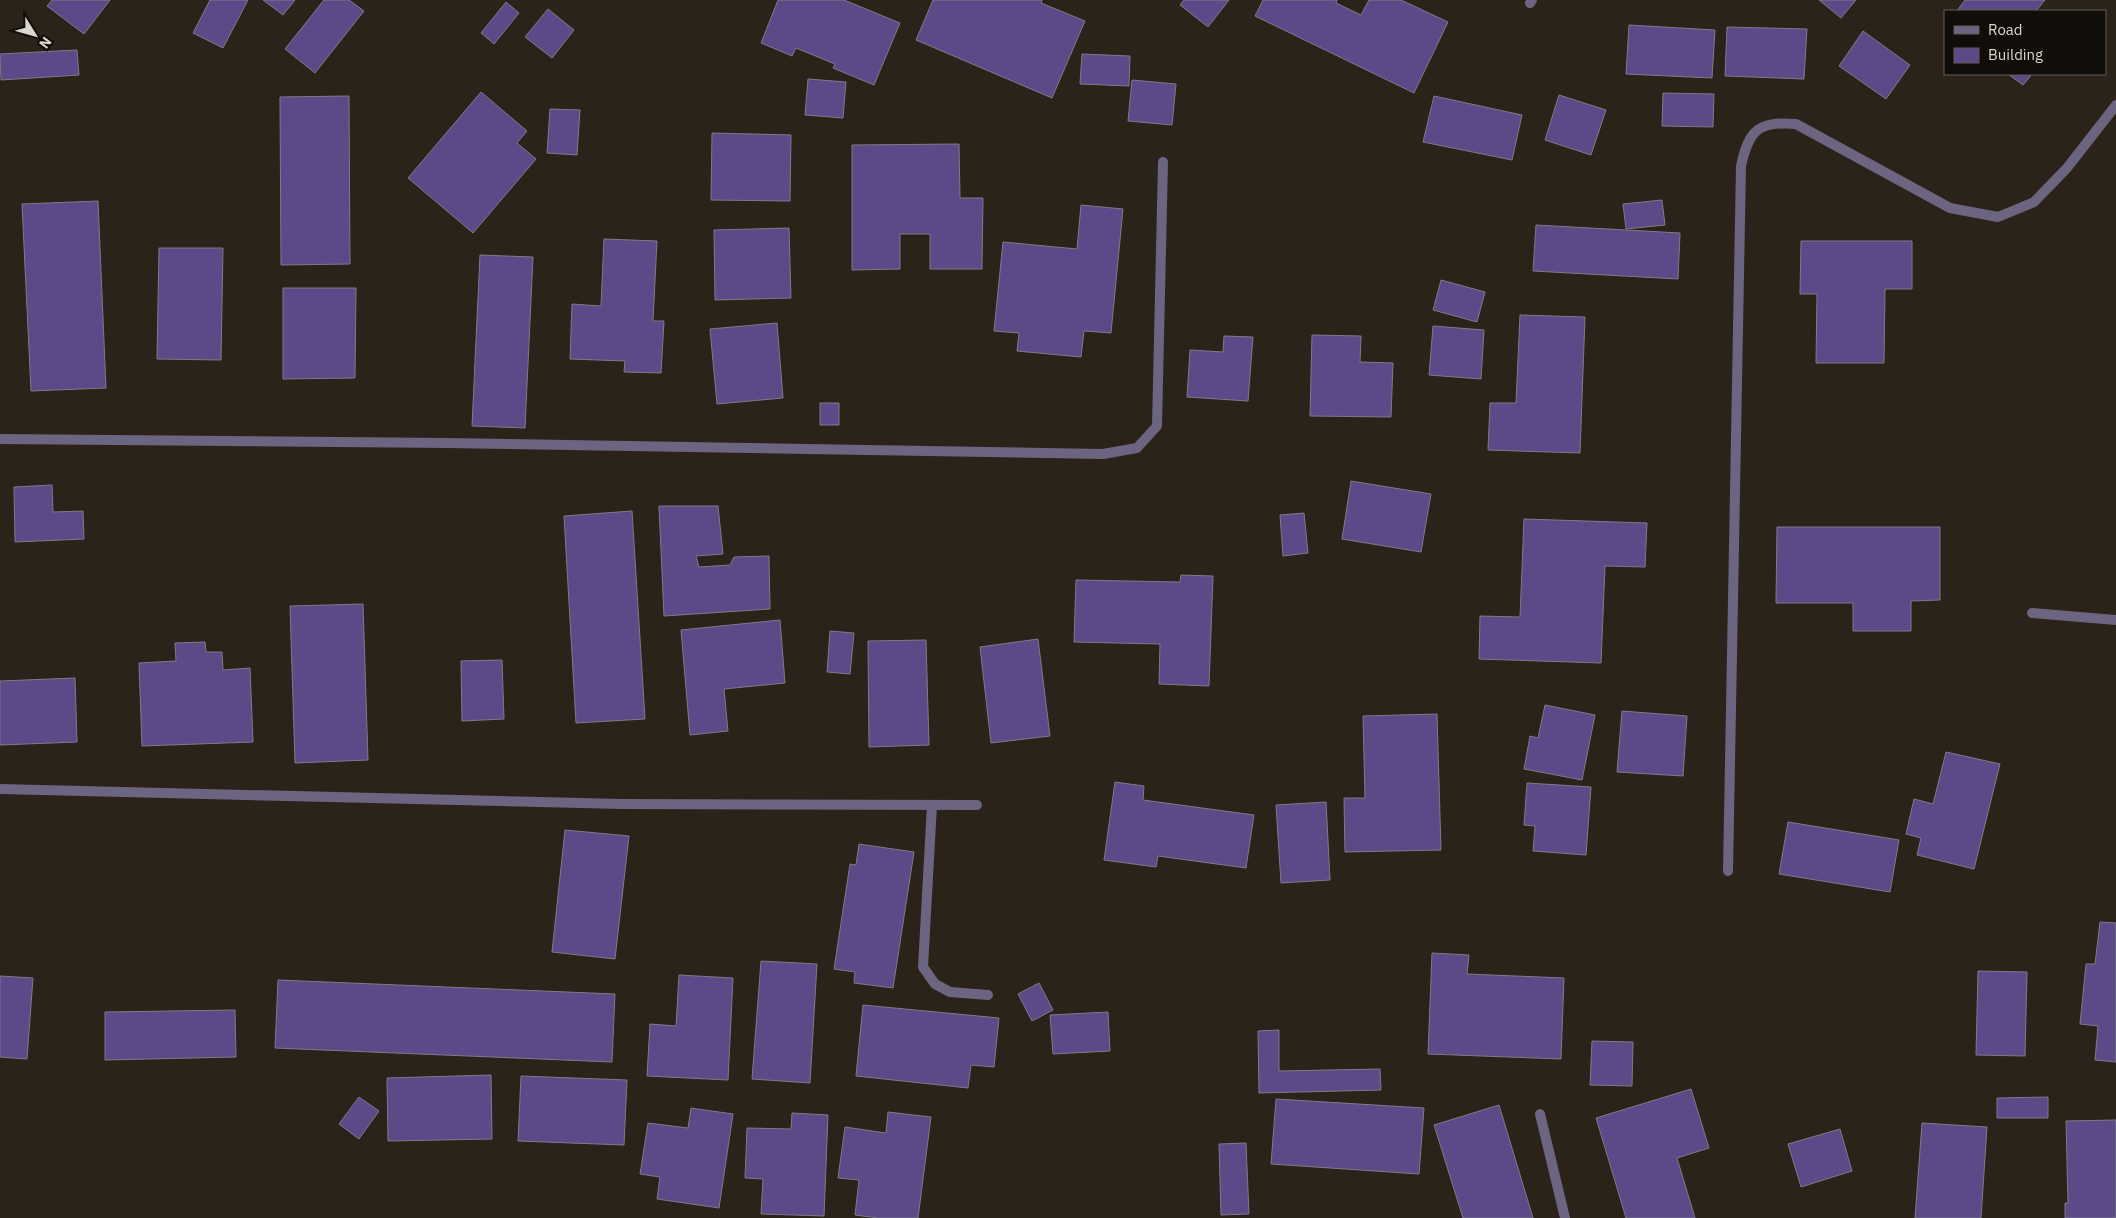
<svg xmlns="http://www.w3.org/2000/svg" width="2116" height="1218" font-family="'IBM Plex Sans',sans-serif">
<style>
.building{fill:#5b4a87;stroke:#7e7b89}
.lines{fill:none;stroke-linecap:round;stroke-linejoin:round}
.lane{stroke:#6c6480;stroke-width:10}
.street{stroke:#6c6480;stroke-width:10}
</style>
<rect width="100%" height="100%" fill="#2b2319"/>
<path class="building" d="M52,0H110L84,34L47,6Z
M210,0H248L223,48L193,33Z
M263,0H295L283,15Z
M324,0H349L364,11L315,73L285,49Z
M778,0H844L900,23L874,85L833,68L835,64L796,48L792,56L761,43Z
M933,0H1042L1041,3L1085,21L1052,98L916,40Z
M1184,0H1229L1208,27L1180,5Z
M1263,0H1337L1336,3L1361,15L1369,0H1401L1448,22L1414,93L1255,16Z
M1819,0H1856L1841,18Z
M1965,0H2045L2036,11H1957Z
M506,2L519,13L494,44L481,33Z
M548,9L574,30L552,58L525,37Z
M1629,25L1715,30L1712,78L1626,74Z
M1727,27L1807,29L1804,79L1725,76Z
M1863,31L1910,65L1886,99L1839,66Z
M77,50L79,75L1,80L0,54Z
M1082,54L1130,56L1129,86L1080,84Z
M2008,74H2032L2023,85Z
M808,79L846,82L843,118L805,115Z
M1132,80L1176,84L1172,125L1128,121Z
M481,92L527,131L517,143L536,159L473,233L408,178Z
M1663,93L1714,94L1713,127L1662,126Z
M1559,95L1606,110L1591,155L1545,140Z
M349,96L350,264L281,265L280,97Z
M1434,96L1522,115L1512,160L1423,142Z
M550,109L580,110L577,155L547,153Z
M712,133L791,135L790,201L711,200Z
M959,144L960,198H983L982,269H930V234H900V269L852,270V145Z
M1662,200L1665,225L1626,229L1623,204Z
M98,201L106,388L31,391L22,204Z
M1081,205L1123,209L1111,333L1084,331L1081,357L1017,351L1019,333L994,331L1003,242L1077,249Z
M1536,225L1680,233L1678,279L1533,271Z
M789,228L791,298L715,300L714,230Z
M604,239L657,241L653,321H664L661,373L624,372L625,361L570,359L572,304L601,306Z
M1801,241H1912V289H1885L1884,363H1816L1817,294H1800Z
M159,248H223L221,360L157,359Z
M480,255L533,257L525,428L472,426Z
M1441,280L1485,292L1477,322L1433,310Z
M283,288H356L355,378L283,379Z
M1520,315L1585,317L1580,453L1488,450L1490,403H1516Z
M777,323L783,398L717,404L710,329Z
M1433,326L1484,330L1481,379L1429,375Z
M1312,335L1361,336L1360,362L1393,363L1391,417L1310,416Z
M1224,336L1253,337L1248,401L1187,397L1190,350L1223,352Z
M820,403H839V425H820Z
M1351,481L1431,494L1421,552L1342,539Z
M52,485L53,512L83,511L84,539L15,542L14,487Z
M659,506H718L723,554L696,556L699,567L730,565L734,557L769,556L770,609L664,616Z
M632,511L645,719L576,723L564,516Z
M1304,513L1308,553L1283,556L1280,515Z
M1524,519L1647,523L1645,567L1605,566L1601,663L1479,659L1480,616L1520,617Z
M1777,527H1940V600L1911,601V631H1853V603H1776Z
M1181,575L1213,576L1209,686L1159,684L1160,644L1074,642L1076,580L1180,582Z
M363,604L368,760L295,763L290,606Z
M780,620L785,683L724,689L728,731L690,735L681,630Z
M830,631L854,633L850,674L827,672Z
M1038,639L1050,736L991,743L980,647Z
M926,640L929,745L869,747L868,641Z
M205,642L206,652H222L223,670L250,668L253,742L142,746L139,663L176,661L175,643Z
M502,660L504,719L462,721L461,661Z
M75,678L77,742L0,745V681Z
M1545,705L1595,715L1582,780L1524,769L1530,736L1538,738Z
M1622,711L1687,716L1683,776L1617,772Z
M1437,714L1441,850L1345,852L1344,798H1365L1363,716Z
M1946,752L2000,764L1974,869L1917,855L1921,838L1906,834L1914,799L1933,804Z
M1115,782L1144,786L1143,800L1254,815L1246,868L1158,856L1156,867L1104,860Z
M1527,783L1591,787L1586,855L1533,851L1535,826L1524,825Z
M1326,802L1330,880L1281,883L1276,805Z
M1788,822L1899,840L1890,892L1779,874Z
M565,830L629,836L615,959L552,952Z
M859,844L914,852L893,988L854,983L855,972L834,969L850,864L856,865Z
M2100,922L2116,923V1062L2095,1060L2098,1026L2080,1024L2086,964H2095Z
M1432,953L1469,955L1467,974L1564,978L1561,1059L1428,1054Z
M761,961L817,964L810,1083L752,1079Z
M1978,971L2027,972L2025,1056L1976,1055Z
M679,975L733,978L728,1080L647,1076L650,1024L676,1026Z
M0,976L33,978L27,1059L0,1057Z
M278,980L615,994L612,1062L275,1048Z
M1039,983L1053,1010L1032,1021L1018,994Z
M863,1005L999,1018L994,1067L971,1065L968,1088L856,1076Z
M235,1010L236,1057L105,1060V1012Z
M1108,1012L1110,1051L1053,1054L1050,1015Z
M1279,1030V1071L1380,1069L1381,1090L1259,1093L1258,1031Z
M1592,1041L1633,1042L1632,1086L1590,1085Z
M491,1075L492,1139L388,1141L387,1078Z
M521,1076L627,1080L624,1145L518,1141Z
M1691,1089L1709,1148L1677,1158L1695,1218H1626L1596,1118Z
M359,1097L379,1111L359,1139L339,1124Z
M2048,1097V1118H1997V1098Z
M1276,1099L1424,1108L1419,1174L1271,1164Z
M1499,1105L1533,1218H1463L1434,1125Z
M691,1108L733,1114L719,1208L657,1199L660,1177L640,1174L648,1123L688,1128Z
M888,1112L931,1117L918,1218H878L855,1215L859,1180L838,1178L845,1127L886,1133Z
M792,1113L828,1115L824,1216L761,1214L763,1179L745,1178L747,1128L791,1129Z
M2116,1120V1218H2065V1203H2068L2066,1121Z
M1922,1123L1987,1127L1981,1218H1915Z
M1840,1129L1852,1171L1801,1187L1788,1144Z
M1246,1143L1249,1214L1221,1215L1219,1144Z"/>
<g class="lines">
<path class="lane" d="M932,805L923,967L935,984L950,992L988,995"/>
<path class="street" d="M1530,3L1532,0
M0,439L447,443L1103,454L1137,448L1157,426L1163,162
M2032,613L2116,620
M0,789L622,804L977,805
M1728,871L1741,166C1749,129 1759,121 1796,124L1950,208L1998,217L2034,202L2067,168L2116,105
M1540,1114L1565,1218"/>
</g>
<rect x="1944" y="10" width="162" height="65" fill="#110d09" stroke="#625d58"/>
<rect x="1954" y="26" width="25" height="8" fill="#6c6480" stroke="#625d58"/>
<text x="1988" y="35" font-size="15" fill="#dbd6cf">Road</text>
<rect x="1954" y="48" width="25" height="15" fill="#5b4a87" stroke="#625d58"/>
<text x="1988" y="60" font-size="15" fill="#dbd6cf">Building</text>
<g transform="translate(35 35) rotate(127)" stroke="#110d09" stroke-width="4" paint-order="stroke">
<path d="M0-4L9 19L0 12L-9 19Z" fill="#dbd6cf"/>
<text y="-8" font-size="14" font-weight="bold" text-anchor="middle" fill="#dbd6cf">N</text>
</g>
</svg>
